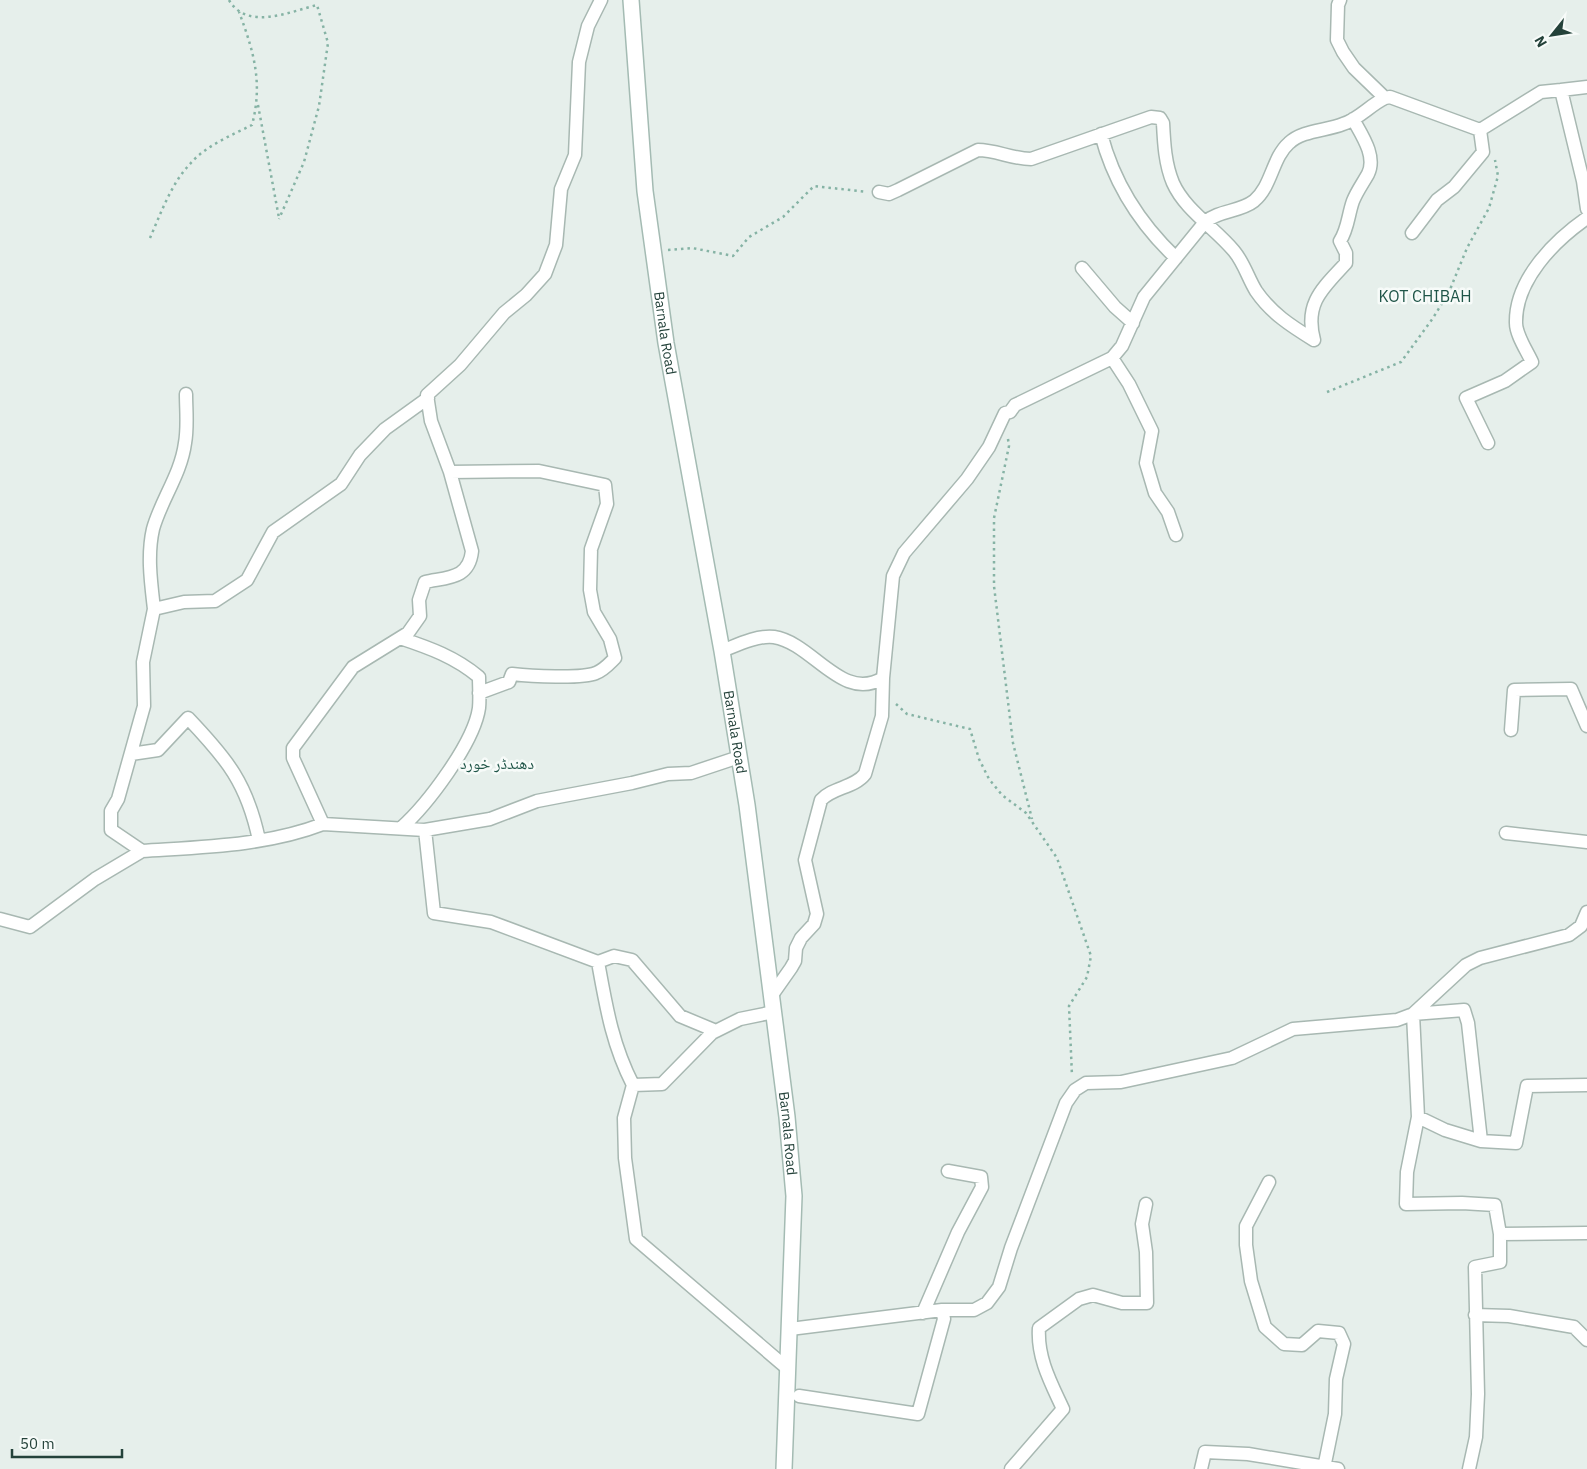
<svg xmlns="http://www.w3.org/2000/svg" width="1587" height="1469" font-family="'IBM Plex Sans','Noto Naskh Arabic',sans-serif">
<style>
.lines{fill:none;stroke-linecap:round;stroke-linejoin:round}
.minor-casing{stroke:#a8b8b2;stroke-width:15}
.secondary-casing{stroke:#a4bbb3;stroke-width:18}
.path{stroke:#86b3a5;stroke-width:2.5;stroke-dasharray:2.5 4;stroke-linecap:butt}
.minor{stroke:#fff;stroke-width:12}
.secondary{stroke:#fff;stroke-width:15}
.labels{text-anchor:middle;stroke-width:5;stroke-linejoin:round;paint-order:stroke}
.street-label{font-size:14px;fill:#24423a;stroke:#f7fbf9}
.quarter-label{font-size:16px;fill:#1f5548;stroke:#f7fbf9}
</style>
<rect width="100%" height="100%" fill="#e6efeb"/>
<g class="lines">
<defs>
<path id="minor" d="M601,0L588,26L579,62L575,155L561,189L556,245L545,274L526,295L504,313L460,365L427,395L431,421L450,472L472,551C469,579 448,577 425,582L419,600L420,616L408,633L353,667L293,748V758L323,824L425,830L434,913L491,922L598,962C606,1006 612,1044 633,1085L624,1118L625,1158L636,1239L788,1369
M1340,0L1338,5L1337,40L1343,52L1354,68L1385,98
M1561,90L1587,87
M1101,134C1114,184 1139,223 1176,258
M879,192L889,194L898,190L978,150C996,150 1012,159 1031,159L1151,117L1160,118L1163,123C1164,143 1165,164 1173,183C1185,210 1215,228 1234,251C1244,263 1248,278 1256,291C1271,313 1291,326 1314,340
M1412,233L1437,200L1454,187L1483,152L1480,130
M1082,268L1115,307L1133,323
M1314,340C1304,303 1323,288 1346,263V253L1340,241C1348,229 1348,215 1353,201C1357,191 1363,183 1368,174C1377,156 1361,134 1353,119
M1112,358L1129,384L1152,431L1146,463L1155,493L1168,512L1176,535
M1488,443L1466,398L1505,381L1532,362C1527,351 1516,335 1516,323C1515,280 1554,241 1587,218
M450,472L539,471L605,485L607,504L591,549L590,590L594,612L610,639L615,658C609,664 604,670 596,673C582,679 530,676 512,674L509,682L479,693
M154,609C151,583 147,555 153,529C161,500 181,474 185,443C188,427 186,410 186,394
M400,638C430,648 455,657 479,677C479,687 480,698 479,708C474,743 427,805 401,828
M722,651C737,645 757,635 774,637C813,643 842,703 883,678
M1511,730L1514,690L1571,689L1587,726
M131,754L158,750L188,718C227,759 247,783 259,840
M425,830L490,819L537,801L563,796L632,783L668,774L691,773L739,757
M1506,833L1587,842
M142,851C202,847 266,846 323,824
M0,919L30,927L95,879L142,851L111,830V811L118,799L144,706L143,662L154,609L184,602L215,601L247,580L273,532L341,484L360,455L385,429L428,398
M598,962L614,956L632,960L680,1016L716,1031
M772,995L791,968L795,961L796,948L801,938L814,924L817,914L805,860L821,800C833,787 854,788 865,774L882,716L883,678L893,576L904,553L967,479L989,447L1005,413L1010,412L1015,405L1112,358L1122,346L1144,297L1205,222C1219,210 1240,212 1254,201C1272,186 1272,158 1289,143C1303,130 1326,131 1343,124C1359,119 1370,105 1385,98L1390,97L1480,130L1541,92L1561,90L1583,181L1587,209
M633,1085L662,1084L712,1033L740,1019L774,1012
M1418,1117L1445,1130L1481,1141L1468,1023L1464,1010L1413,1014L1418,1117L1407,1172L1406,1204L1462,1203L1495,1205L1500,1234V1262L1475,1267L1478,1394L1476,1437L1469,1469
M1481,1141L1516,1143L1527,1086L1587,1085
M1269,1182L1246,1226V1245L1251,1281L1265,1327L1284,1344L1302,1345L1318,1331L1339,1333L1344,1344L1336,1379L1335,1414L1324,1468
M1500,1234L1587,1233
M923,1313L958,1232L982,1187L981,1177L948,1171
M1475,1315L1509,1316L1574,1327L1587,1340
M790,1329L942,1310H974L987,1303L999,1287L1011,1248L1066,1103L1075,1090L1086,1083L1121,1082L1232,1058L1293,1029L1397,1020L1413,1014L1466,965L1480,958L1569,935L1581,926L1587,912
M799,1396L918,1414L944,1319L942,1310
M1011,1469L1063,1409C1051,1383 1037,1358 1039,1328L1079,1299L1093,1295L1122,1303H1147L1146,1252L1142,1224L1146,1204
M1201,1469L1205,1452L1248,1454L1338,1469"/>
<g id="secondary">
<path id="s1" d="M631,0L645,191L666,343L722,651L747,805L787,1117L794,1196L784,1469"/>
</g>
</defs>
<use href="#minor" class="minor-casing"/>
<use href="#secondary" class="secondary-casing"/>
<path class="path" d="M229,0C247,31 289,12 317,5L328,43L319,106L304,162L279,219
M258,105L279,218
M150,238C161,213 171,184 190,164C205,146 232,135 252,125C263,83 254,52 239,12
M668,250L692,248L733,256L749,237L783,217L814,186L867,192
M1327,392L1401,362L1433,318L1449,292L1467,248L1489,208L1498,176L1495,160
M1008,439L1009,446L994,518V586L1013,743L1032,819
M896,704L907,714L970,729L979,759L989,779L1002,795L1026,813L1057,858L1091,956L1087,977L1069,1006L1072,1076"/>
<use href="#minor" class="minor"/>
<use href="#secondary" class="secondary"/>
</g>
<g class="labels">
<g class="street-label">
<text dy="5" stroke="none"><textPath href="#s1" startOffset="335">Barnala Road</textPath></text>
<text dy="5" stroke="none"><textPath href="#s1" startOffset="740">Barnala Road</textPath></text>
<text dy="5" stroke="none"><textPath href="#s1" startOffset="1145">Barnala Road</textPath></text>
</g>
<g class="quarter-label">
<text x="1425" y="302">KOT CHIBAH</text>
<text x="497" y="769">دھندڈر خورد</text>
</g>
</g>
<g transform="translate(1552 35) rotate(240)" stroke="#f7fbf9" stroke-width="4" paint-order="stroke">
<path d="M0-4L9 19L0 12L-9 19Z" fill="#24423a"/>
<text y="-8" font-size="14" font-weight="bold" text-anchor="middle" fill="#24423a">N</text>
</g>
<path d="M12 1449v8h110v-8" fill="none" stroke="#24423a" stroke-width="2.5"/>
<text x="20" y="1449" font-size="15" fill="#24423a" stroke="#f7fbf9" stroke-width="4" paint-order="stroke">50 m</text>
</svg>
